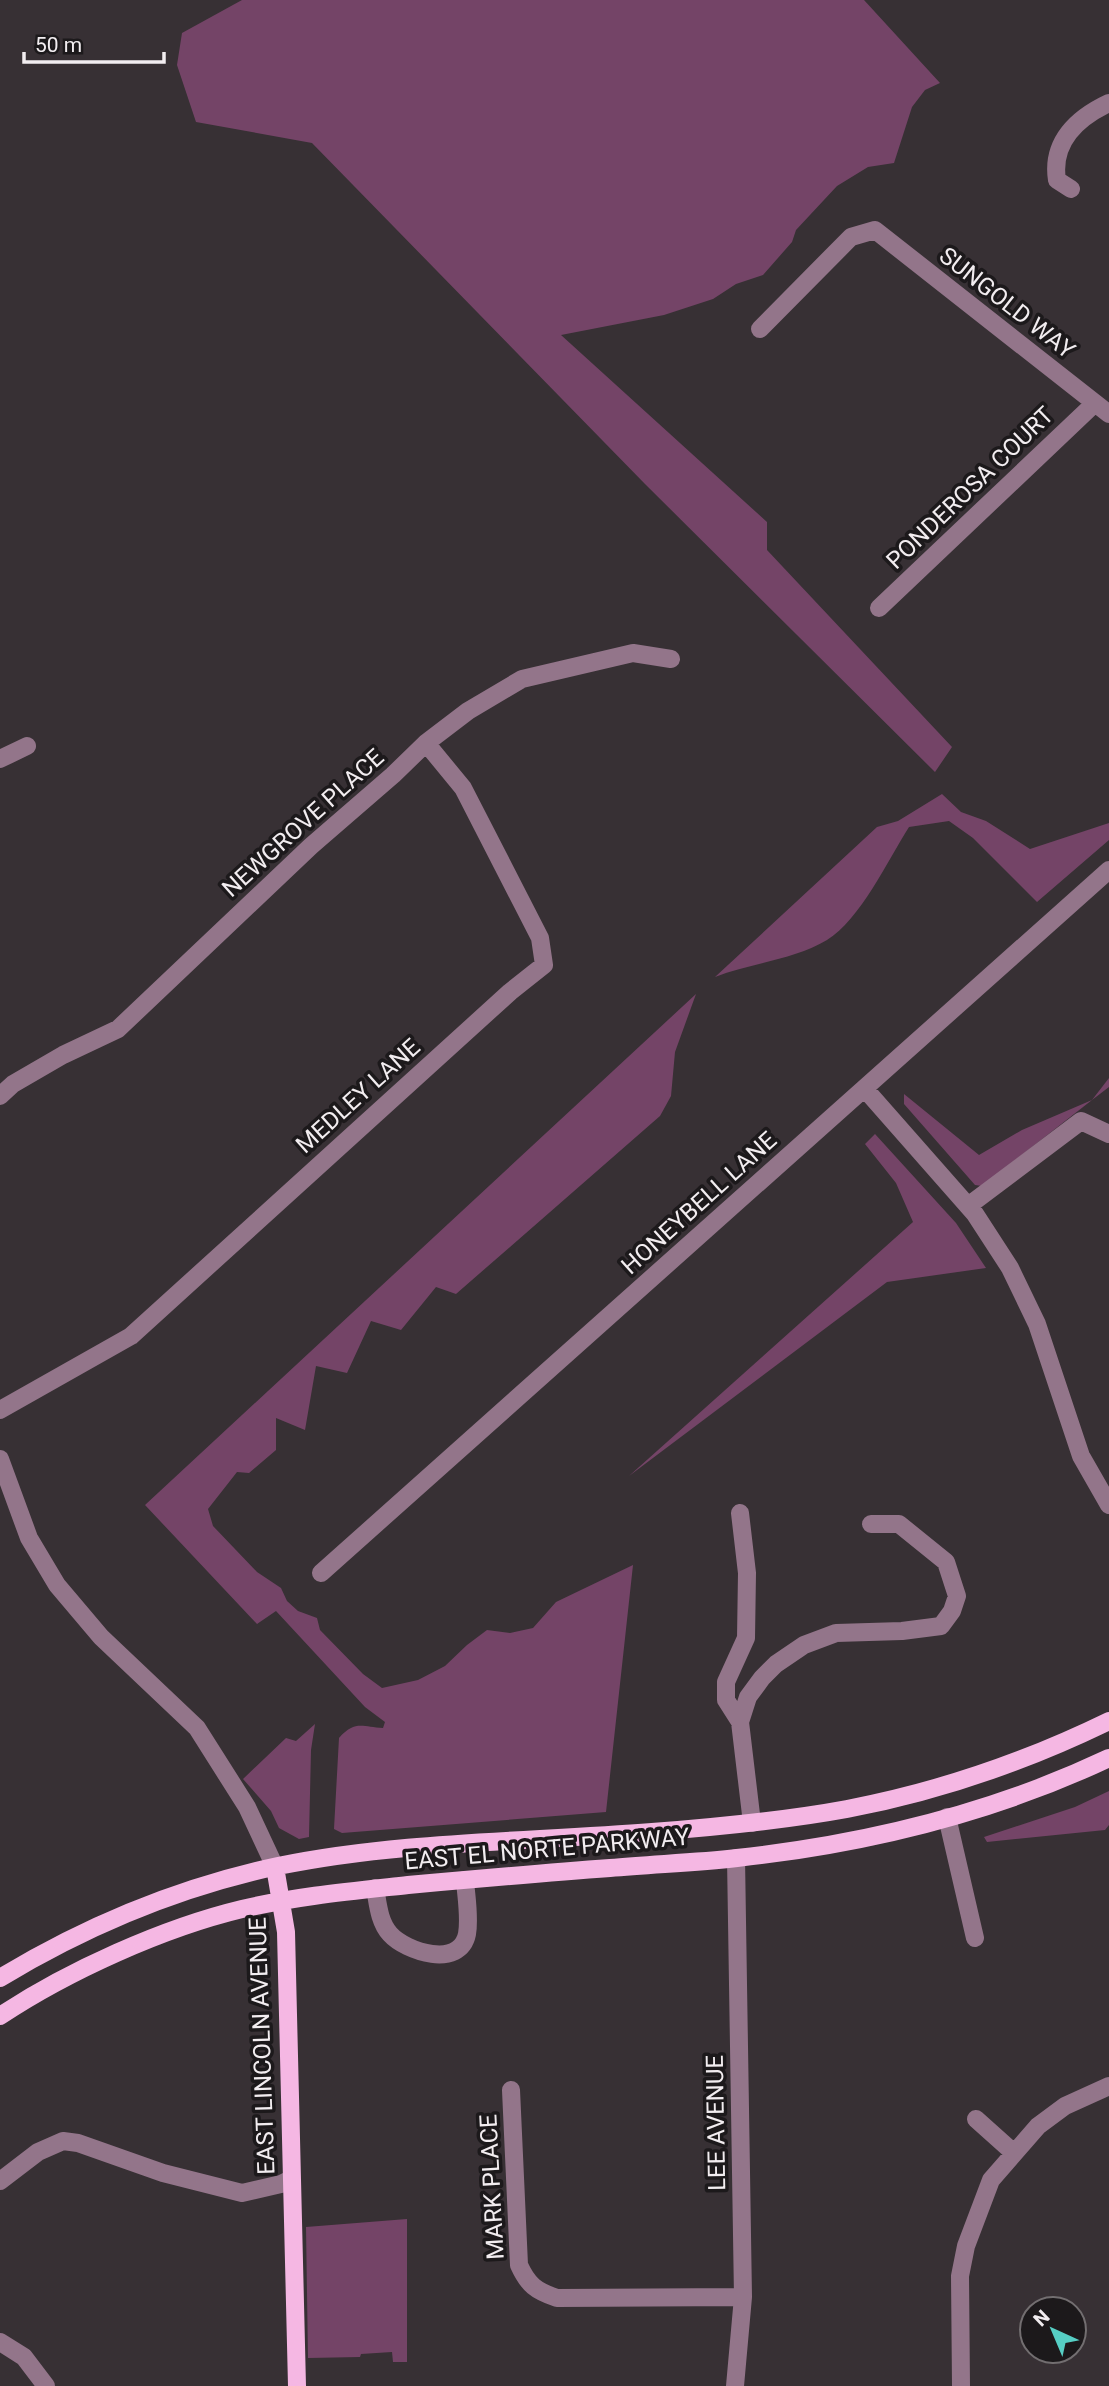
<svg xmlns="http://www.w3.org/2000/svg" width="1109" height="2386" font-family="Roboto,sans-serif">
<style>
.green{fill:#744467}
.lines{fill:none;stroke-linecap:round;stroke-linejoin:round}
.minor{stroke:#93758a;stroke-width:18}
.major{stroke:#f5b7e3;stroke-width:18}
.labels{text-anchor:middle;stroke-width:7;stroke-linejoin:round;paint-order:stroke}
.street-label{font-size:24px;fill:#f2edf0;stroke:#1c191b}
</style>
<rect width="100%" height="100%" fill="#373034"/>
<path class="green" d="M242,0H864L940,83L925,90L912,107L894,163L868,167L837,186L796,230L792,242L763,275L736,284L713,299L664,315L561,335L767,522V550L952,747L935,772L645,484L312,143L196,122L177,65L182,33Z
M942,794L961,812L986,821L1030,849L1109,823V840L1037,902L973,838L949,821L909,827C888,860 860,920 827,940C794,960 750,963 715,977L877,827L898,821Z
M696,994L675,1052L671,1096L660,1116L456,1294L436,1287L401,1330L371,1321L347,1373L316,1366L305,1430L276,1418V1450L249,1473L237,1472L208,1509L213,1526L257,1572L281,1588L287,1601L298,1611L317,1618L320,1630L363,1674L382,1688L418,1680L445,1666L467,1645L487,1630L510,1633L533,1628L556,1602L633,1565L606,1812L342,1833L334,1829L339,1738C355,1720 362,1727 383,1728L385,1722L365,1707L276,1611L257,1624L145,1505Z
M1109,1078V1087L1092,1100L982,1186L975,1185L904,1104V1094L979,1155L1022,1130L1092,1100Z
M875,1134L956,1223L986,1268L887,1282L629,1476L913,1222L896,1183L865,1144Z
M315,1724L311,1750L309,1837L299,1839L279,1828L271,1811L243,1779L286,1738L296,1741Z
M1109,1791V1825L1105,1830L987,1842L984,1837L1075,1807Z
M407,2219V2362H393L392,2352L361,2354L360,2357L308,2358L306,2227Z"/>
<g class="lines">
<path class="minor" d="M1071,189L1057,180C1051,142 1077,118 1109,103
M760,329L851,237L875,230L1109,414
M879,608L1095,403
M0,759L27,746
M865,1089L975,1214L1010,1268L1037,1324L1081,1456L1109,1505
M0,1096L13,1084L63,1055L118,1029L311,846L393,775L426,743L468,711L522,679L633,653L671,659
M968,1206L1081,1121L1109,1134
M0,1410L131,1336L510,992L544,965L540,938L463,788L426,743
M0,1459L29,1538L57,1585L101,1637L197,1728L247,1807L275,1867
M740,1513L747,1573L746,1638L726,1682V1700L740,1722L752,1823
M321,1573L1109,870
M740,1722L748,1697L762,1678L776,1664L804,1645L836,1633L902,1631L941,1626L952,1611L957,1596L946,1562L899,1524H871
M947,1817L975,1938
M375,1888C378,1904 379,1922 390,1934C406,1952 460,1969 467,1934C470,1917 466,1896 465,1880
M511,2090L519,2265C528,2285 536,2291 557,2298L743,2297
M976,2119L1014,2153
M0,2181L38,2152L63,2141L78,2143L163,2173L242,2193L281,2184L291,2179
M0,2342L24,2357L46,2386
M735,2386L743,2297L736,1858
M961,2386L960,2276L966,2246L991,2180L1038,2126L1065,2106L1109,2086"/>
<path class="major" d="M275,1867L286,1932L297,2386
M0,1978C86,1926 180,1887 278,1866C400,1841 527,1842 652,1832C717,1827 782,1821 847,1809C936,1792 1027,1761 1109,1721
M0,2016C68,1971 163,1928 242,1909C297,1896 353,1891 408,1885C475,1879 542,1873 610,1868C652,1864 694,1863 737,1858C864,1844 993,1813 1109,1758"/>
</g>
<g class="labels">
<g class="street-label">
<text transform="translate(1007 303) rotate(38)" y="8">SUNGOLD WAY</text>
<text transform="translate(970 488) rotate(-44)" y="8">PONDEROSA COURT</text>
<text transform="translate(303 823) rotate(-42)" y="8">NEWGROVE PLACE</text>
<text transform="translate(358 1096) rotate(-42)" y="8">MEDLEY LANE</text>
<text transform="translate(699 1203) rotate(-42)" y="8">HONEYBELL LANE</text>
<text transform="translate(547 1849) rotate(-5)" y="8">EAST EL NORTE PARKWAY</text>
<text transform="translate(262 2046) rotate(-92)" y="8">EAST LINCOLN AVENUE</text>
<text transform="translate(716 2123) rotate(-91)" y="8">LEE AVENUE</text>
<text transform="translate(492 2187) rotate(-93)" y="8">MARK PLACE</text>
</g>
</g>
<g transform="translate(1053 2330) rotate(316)"><circle r="33" fill="#1c191b" stroke="#726e70" stroke-width="2"/>
<path d="M0-5L12 26L0 18L-12 26Z" fill="#56cec4"/>
<text y="-10" font-size="19" font-weight="bold" text-anchor="middle" fill="#f2edf0">N</text>
</g>
<path d="M24 52v10h140v-10" fill="none" stroke="#f2edf0" stroke-width="3.5"/>
<text x="35" y="52" font-size="21" fill="#f2edf0" stroke="#1c191b" stroke-width="5" paint-order="stroke">50 m</text>
</svg>
